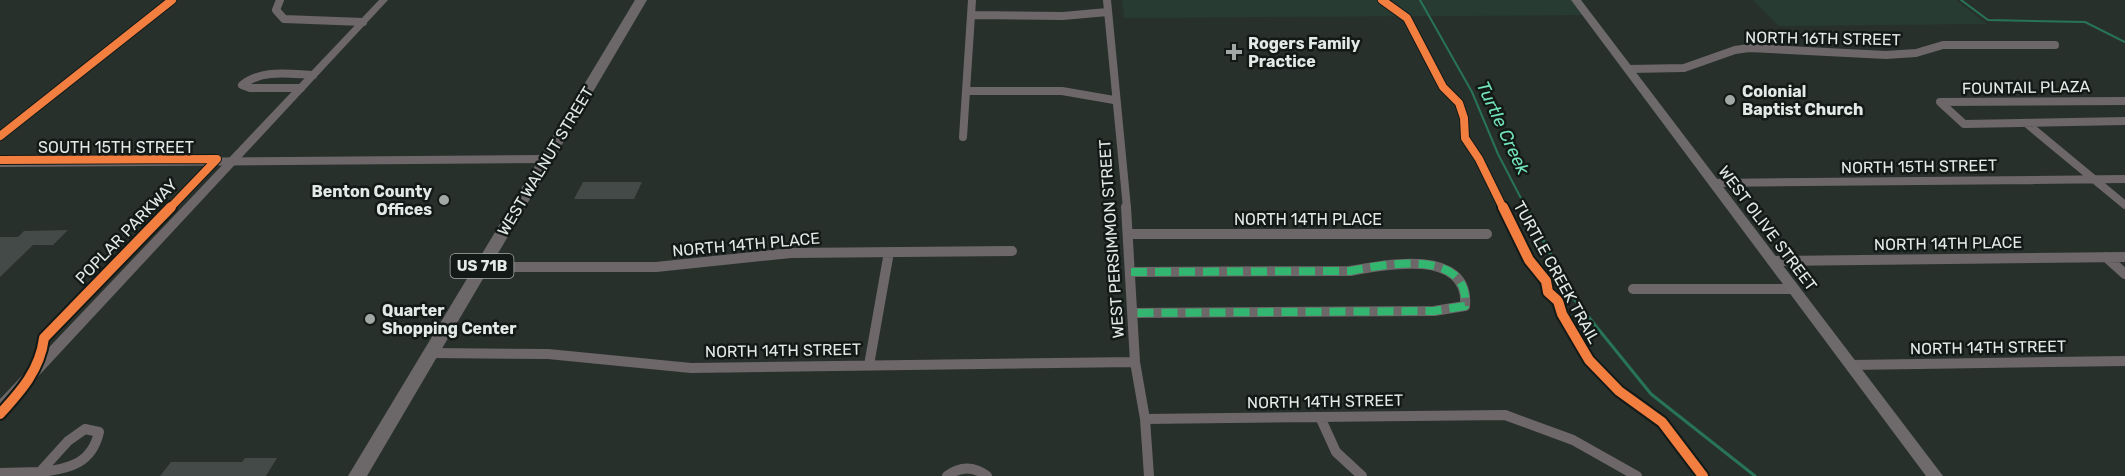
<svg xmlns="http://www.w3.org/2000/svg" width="2125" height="476" font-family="Rubik,sans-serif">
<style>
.built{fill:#273b33}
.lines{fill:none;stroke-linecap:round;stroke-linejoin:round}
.stream-far1{stroke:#28745a;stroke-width:2}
.stream{stroke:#28745a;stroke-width:3}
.building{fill:#434a47}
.minor-far1{stroke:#6d6769;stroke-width:8}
.minor{stroke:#6d6769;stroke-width:10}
.tertiary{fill:#6d6769;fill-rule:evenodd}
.secondary{fill:#6e6a6c;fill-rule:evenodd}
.primary{fill:#6c6769;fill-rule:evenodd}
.quiet{stroke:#33b770;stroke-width:8;stroke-dasharray:16 8;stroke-linecap:butt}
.cycleway-far1-casing{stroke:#131916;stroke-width:10}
.cycleway-casing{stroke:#131916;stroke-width:14}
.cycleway-far1{stroke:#f27e40;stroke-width:8}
.cycleway{stroke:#f27e40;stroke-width:10}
.poi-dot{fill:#a0a9a5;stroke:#131916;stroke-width:2}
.labels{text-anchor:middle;stroke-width:5;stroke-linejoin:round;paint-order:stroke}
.shield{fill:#131916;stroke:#a3aba8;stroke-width:1.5}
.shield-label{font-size:15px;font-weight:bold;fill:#e1eae6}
.street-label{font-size:16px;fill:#e1eae6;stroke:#131916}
.poi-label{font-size:16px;font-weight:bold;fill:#e1eae6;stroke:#131916;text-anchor:start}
.water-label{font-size:18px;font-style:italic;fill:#71e3b9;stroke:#131916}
</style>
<rect width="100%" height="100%" fill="#28302c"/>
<path class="built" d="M1122,0H1576L1587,15L1124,18Z
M1753,0H1956L1987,24L1779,26Z"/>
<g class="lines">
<path class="stream-far1" d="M1420,0L1472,92L1498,154L1526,208
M1961,0L1988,20L2085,22L2125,42"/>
<path class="stream" d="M1526,207L1574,299L1651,394L1755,476"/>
</g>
<path class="building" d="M583,182H642L634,199H574Z
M68,230L53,245H33L0,277V237H18L24,231Z
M245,458H277L266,476H160L171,462H242Z"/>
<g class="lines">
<path class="minor-far1" d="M280,0L276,10L284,19L363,22
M1107,0L1127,208
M971,15L1063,16L1107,12
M1629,69L1684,68L1735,50L1749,48L1886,55L1916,53L1943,45H2055
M301,88H250L242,85C262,69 289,74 313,75
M966,91H1062L1114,100
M2125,101L1940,102L1964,124L2125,121
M2026,123L2125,205
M0,136L172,0
M963,137L972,0
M0,163L547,159
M1713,183L2125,179"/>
<path class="minor" d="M1126,207L1135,362L1145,419L1149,476
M1129,234H1487
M2106,257L2125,274
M1772,261L2125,257
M482,267H656L791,253L1012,251
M1131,272L1350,271C1386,264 1470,248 1465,306L1434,311L1133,313
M1633,289H1794
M431,353L548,354L691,368L1135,362
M869,365L889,252
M1851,365L2125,361
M1320,417L1336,452L1362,476
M1145,419L1505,415L1573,440L1637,476
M85,429L99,432C92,463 70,469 40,472L68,441Z
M0,473L40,472
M947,476C960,466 974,466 987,476"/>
<path class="tertiary" d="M379,0H388L5,412L0,413V399Z"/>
<path class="secondary" d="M1571,0H1581L1943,476H1926Z"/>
<path class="primary" d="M635,0H647L367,476H348Z"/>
<path class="quiet" d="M1131,272L1350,271C1386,264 1470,248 1465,306L1434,311L1133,313"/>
<defs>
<path id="cycleway-far1" d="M1382,0L1407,18L1443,87L1459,103L1464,118L1465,138L1479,159L1503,208
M0,136L172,0
M0,160L217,159L170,208"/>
<path id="cycleway" d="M1503,207L1529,260L1546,281L1548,292L1558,301L1562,314L1589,360L1619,391L1662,422L1703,476
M0,414C21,391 40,370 44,338L171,207"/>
</defs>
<use href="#cycleway-far1" class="cycleway-far1-casing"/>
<use href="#cycleway" class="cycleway-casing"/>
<use href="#cycleway-far1" class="cycleway-far1"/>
<use href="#cycleway" class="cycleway"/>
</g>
<g class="poi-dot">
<path d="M1231 43h6v6h6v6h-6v6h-6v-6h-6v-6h6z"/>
<circle cx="1730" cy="100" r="6"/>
<circle cx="444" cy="200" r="6"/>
<circle cx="370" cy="319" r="6"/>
</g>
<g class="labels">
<rect class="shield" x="450.5" y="254" width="63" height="24" rx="4.5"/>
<g class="shield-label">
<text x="482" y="271">US 71B</text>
</g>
<g class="street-label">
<text transform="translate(1823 38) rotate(1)" y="6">NORTH 16TH STREET</text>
<text transform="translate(2026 87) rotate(-1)" y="6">FOUNTAIL PLAZA</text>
<text x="116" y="153">SOUTH 15TH STREET</text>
<text transform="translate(545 161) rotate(-59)" y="6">WEST WALNUT STREET</text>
<text transform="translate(1919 166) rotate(-1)" y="6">NORTH 15TH STREET</text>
<text x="1308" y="225">NORTH 14TH PLACE</text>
<text transform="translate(1768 228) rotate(53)" y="6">WEST OLIVE STREET</text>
<text transform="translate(126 231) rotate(-46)" y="6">POPLAR PARKWAY</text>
<text transform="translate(1111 239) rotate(-94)" y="6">WEST PERSIMMON STREET</text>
<text transform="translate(1948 243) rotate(-1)" y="6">NORTH 14TH PLACE</text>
<text transform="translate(746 244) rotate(-5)" y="6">NORTH 14TH PLACE</text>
<text transform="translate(1557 272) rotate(61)" y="6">TURTLE CREEK TRAIL</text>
<text transform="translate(1988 347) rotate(-1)" y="6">NORTH 14TH STREET</text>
<text transform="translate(783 350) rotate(-1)" y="6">NORTH 14TH STREET</text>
<text transform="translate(1325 401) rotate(-1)" y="6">NORTH 14TH STREET</text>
</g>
<g class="poi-label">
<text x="1248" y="49">Rogers Family<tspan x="1248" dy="18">Practice</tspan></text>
<text x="1742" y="97">Colonial<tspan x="1742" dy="18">Baptist Church</tspan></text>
<text x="432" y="197" text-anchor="end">Benton County<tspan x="432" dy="18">Offices</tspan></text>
<text x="382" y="316">Quarter<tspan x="382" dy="18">Shopping Center</tspan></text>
</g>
<g class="water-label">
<text transform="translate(1503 128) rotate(65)" y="6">Turtle Creek</text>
</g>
</g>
</svg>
